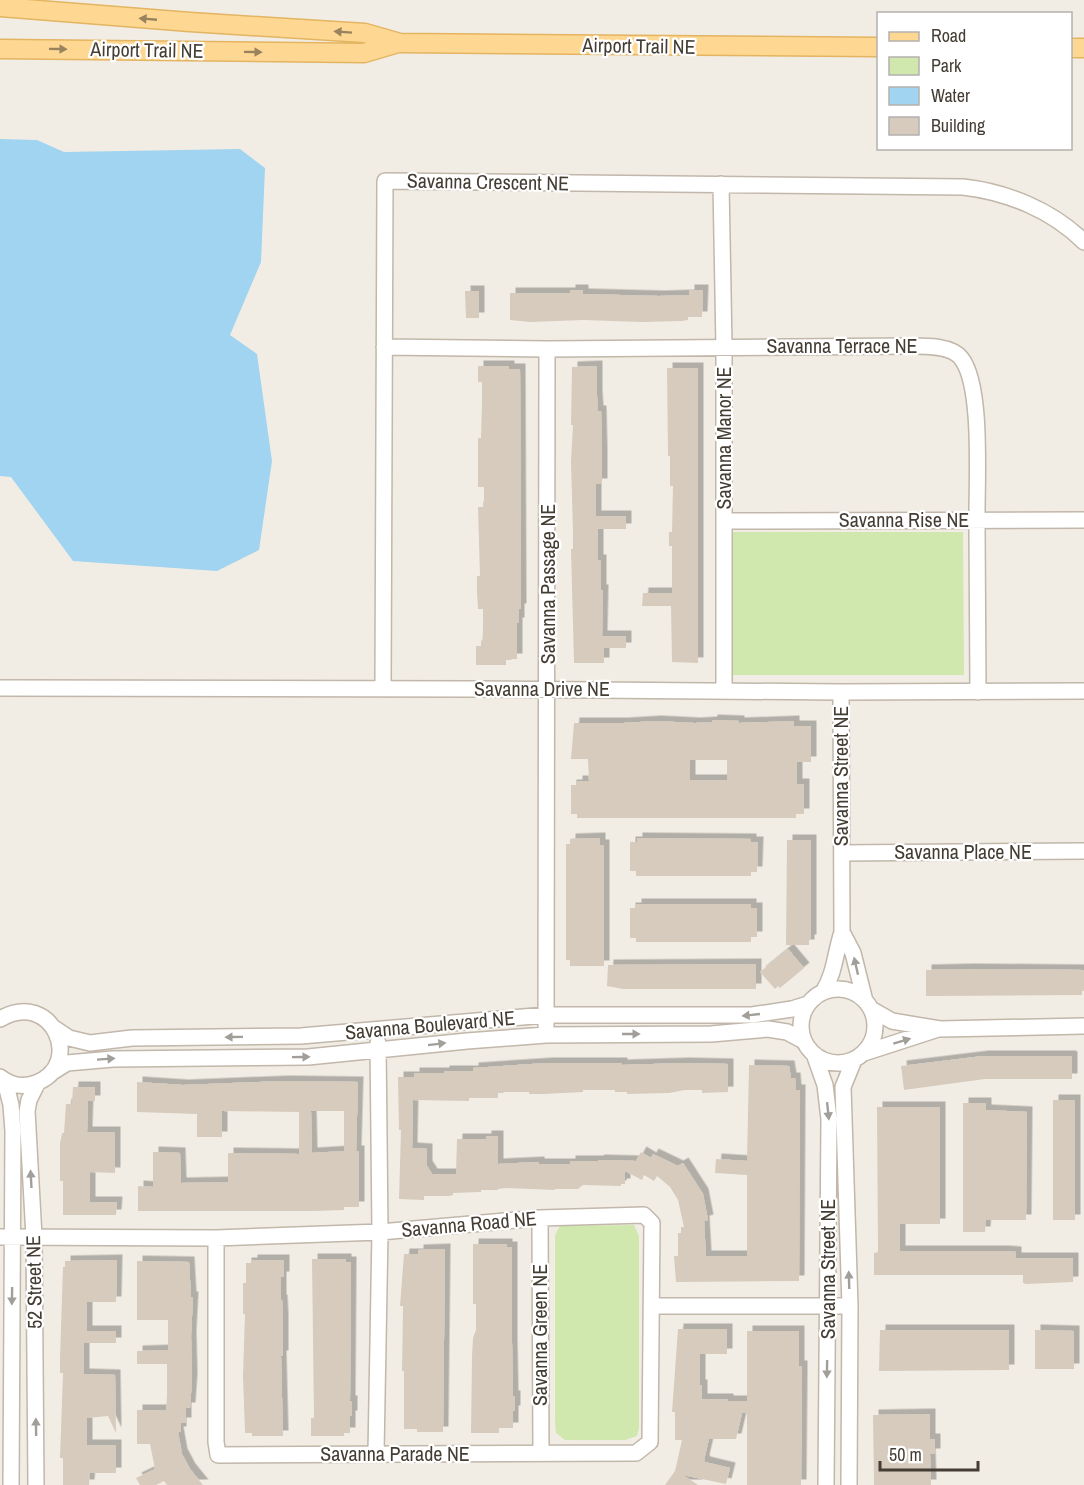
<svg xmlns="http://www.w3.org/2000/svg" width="1084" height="1485" font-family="'Archivo Narrow',sans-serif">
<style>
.green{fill:#d0e7ad}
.water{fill:#a0d4f0}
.building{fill:#d7cbbd;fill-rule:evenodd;filter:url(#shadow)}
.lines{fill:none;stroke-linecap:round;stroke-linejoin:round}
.minor-casing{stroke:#c1b7aa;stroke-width:18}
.major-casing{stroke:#e3b461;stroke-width:21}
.minor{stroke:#fff;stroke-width:15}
.major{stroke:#fed892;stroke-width:18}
.oneway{fill:#98835e}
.oneway2{fill:#a29e9a}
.labels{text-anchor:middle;stroke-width:4.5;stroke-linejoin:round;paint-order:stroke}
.street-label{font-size:20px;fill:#443d34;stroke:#fff}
</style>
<defs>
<filter id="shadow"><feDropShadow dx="5.5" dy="-5.5" stdDeviation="0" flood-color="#0004"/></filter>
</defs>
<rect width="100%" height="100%" fill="#f2ede4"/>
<path class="green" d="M733,532H963L964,675H733Z
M634,1225L639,1236V1428L637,1436L625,1440H565L556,1433L555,1421V1235L560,1226Z"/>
<path class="water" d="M0,139L37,140L64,152L240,149L265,168L261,262L230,335L257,354L272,461L259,550L217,571L73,561L11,477L0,476Z"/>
<path class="building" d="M570,290H583V294L659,296L689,295V290H703L702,317H688V320L681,321L642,322L583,320L530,322L510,320V293H570Z
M465,291H479V318H466Z
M478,366H509V369H520L521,609H519V623H517V659H506V665H476V646H482L483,629V609H478L477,592V576H480L478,507H484V487H478V438H481L482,403V382H478Z
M597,366V396L598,411H601L602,455V484H596V516H626V529H598V560H601V590H603L602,636H626V648H604V663H574L571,549H573V533L571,461L573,425H571L572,367Z
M667,368H698V663L672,662L671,606H642L643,593H672V546H669V532H672L673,486H670V456H668Z
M712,720L739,721V723L794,721V726H811V762H797V784H804V814H796V818H577V814H571V785H577V781H589L588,759H571L574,723H623L656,721L695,723L712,722ZM690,760H727V780H690Z
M600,838V845H604V966H570V960H566V844H570V839Z
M637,838L751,839V842H758L757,872H751V876H636V871H630V842H637Z
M787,840H811V940H809V945H786Z
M636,904H751V908H757V937H751V942H636V938H630V908H636Z
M788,949L804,968L780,988L778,986L775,989L760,972Z
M756,964V989H623L607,986L608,965Z
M968,969L1084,970V991H1082V995L926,996V970Z
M983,1056H1070L1072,1057V1079H985L904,1090L901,1066Z
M547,1063H622V1065L684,1063L728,1064V1092L702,1093V1090H685L669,1093L627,1094V1092H615V1090H583V1092L544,1094H529V1092H498V1098H469V1101L413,1100L412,1148L427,1149V1166L432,1174H456L457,1139H486V1136H498V1164L539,1162V1164H570V1161H599L598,1160L636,1161L641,1152L651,1158L653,1154L678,1166L683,1163L703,1194L708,1220L704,1221L706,1256H747V1175L715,1173L716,1159L747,1161L749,1065L789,1066L791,1078H795L796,1090H800L799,1281L676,1282L674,1256H678V1233H681V1227H684L678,1200L670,1187L657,1176L654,1181L644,1175L642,1180L625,1171V1184H621V1186L583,1185L578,1189H555V1190L506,1188L498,1189V1190H481V1192L453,1193V1195L449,1196H424V1200L399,1199L401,1130H399L398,1077H414V1073H444V1071H473V1068Z
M284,1081L358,1082L356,1151H359V1207H344V1210L315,1211H138V1186L153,1187V1152L180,1153L181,1183L228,1182V1153L299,1154V1112L222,1111V1137H197V1114L137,1112V1082L183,1085ZM311,1111H344V1151L312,1153Z
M73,1087H95V1101H88L87,1132H115V1173L90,1172V1202H117L116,1215H63V1181H60V1144L62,1133H64L66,1104H72Z
M1053,1100H1075V1220H1053Z
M963,1103H986V1110L1027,1112L1026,1220H986L985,1232H963Z
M877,1107H940V1224H900V1251H1004L1016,1252V1258H1073V1282L1026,1284L1023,1283V1275H874V1253L878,1252Z
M473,1244H507V1247H512V1343L513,1396H515V1411H513V1428H499V1433H471L472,1356L473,1338L476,1330V1304H473Z
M445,1249L443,1432H417V1429H404V1371H402L403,1306H400L404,1254H418V1250Z
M312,1259H346V1262H351L350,1401H352V1416H350V1433H344V1436H311V1418H314Z
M117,1260L116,1302H87V1331H116V1343H84V1374L115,1375L116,1433L108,1416L87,1418V1445H116V1473H90L89,1485H63V1458H60L63,1373H60V1359L63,1267H65V1261Z
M252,1260H284V1277H281V1300H282L283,1319V1356H281L283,1436H252V1433H245L243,1376L245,1314H243V1283H246V1263H252Z
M137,1261L189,1262L191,1297H193L191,1336L192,1379L190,1408H186V1423H181V1432H178L182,1454L190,1469L203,1485H167L164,1481L156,1485H140L136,1478L155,1469L150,1444H137V1410H166L167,1395V1364H137V1351L168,1350V1320H137Z
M678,1329H727V1354H700V1385H702V1399H728V1401H747V1331H799V1366H802V1378L801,1485H747V1413H742L736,1439H709L704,1460L705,1462L730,1468L726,1484L683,1475L698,1485H665L675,1471L682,1440H675V1412H672Z
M880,1330H1009V1370L879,1371Z
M1035,1330L1074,1331V1369H1035Z
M930,1414V1439H935V1454H930L931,1485H874L873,1415Z"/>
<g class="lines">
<defs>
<path id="minor" d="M721,184L724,347V691
M384,347L547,349L909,346C923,346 951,345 961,358C984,386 976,490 977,528C977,583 978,637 978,692
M725,521L1084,520
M0,688L470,689L841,692L1084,691
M383,689L385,181L963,187C1007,192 1052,210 1084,242
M842,853L1084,851
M842,932L853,953L865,1001
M801 1026a37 37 0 1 1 74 0a37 37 0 1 1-74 0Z
M823,992C835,973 835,953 842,932L841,692
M871,1009L892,1021L940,1029L1084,1026
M0,1019C52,988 85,1065 36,1083C23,1088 10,1085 0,1077
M546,1026L547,349
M54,1028L69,1038L90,1043L132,1038L301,1036L546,1015H752L792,1009L808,1004
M864,1053L938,1029
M814,1054L825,1085L829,1119L826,1485
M51,1073L67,1063L113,1059L308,1057L467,1041L546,1035L711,1034L768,1029L787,1032L804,1041
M5,1081L11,1105L13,1131L11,1485
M540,1218L541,1453
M0,1237L216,1238L380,1232L540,1218L644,1215L652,1223L650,1442L636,1453L218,1455L216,1442V1238
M651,1306H850
M376,1453L380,1232L378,1043
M36,1485L34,1237L27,1111L29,1100L38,1082
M849,1485L850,1306L843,1087L854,1060"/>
<path id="major" d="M0,7L190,22L365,33L400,43L878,47
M1070,48H1084
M0,49L364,53L398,43"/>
</defs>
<use href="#minor" class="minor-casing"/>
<use href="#major" class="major-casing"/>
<use href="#minor" class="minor"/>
<use href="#major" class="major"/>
</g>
<defs><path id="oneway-solid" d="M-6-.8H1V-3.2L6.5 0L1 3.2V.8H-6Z" transform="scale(1.5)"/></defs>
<g class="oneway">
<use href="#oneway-solid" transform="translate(148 19) rotate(-175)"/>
<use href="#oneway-solid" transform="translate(343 32) rotate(-176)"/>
<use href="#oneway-solid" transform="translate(58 49) rotate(1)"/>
<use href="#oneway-solid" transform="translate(253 52) rotate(1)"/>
</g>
<g class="oneway2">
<use href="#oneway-solid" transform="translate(856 966) rotate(-103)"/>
<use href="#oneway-solid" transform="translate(751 1015) rotate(174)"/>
<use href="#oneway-solid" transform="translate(631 1034)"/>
<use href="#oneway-solid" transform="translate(234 1037) rotate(179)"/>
<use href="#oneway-solid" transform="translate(902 1041) rotate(-17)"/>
<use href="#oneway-solid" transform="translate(437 1044) rotate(-7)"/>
<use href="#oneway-solid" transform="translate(301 1057) rotate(-1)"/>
<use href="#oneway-solid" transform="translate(106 1059) rotate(-4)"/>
<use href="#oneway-solid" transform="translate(828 1111) rotate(84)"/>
<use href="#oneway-solid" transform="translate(31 1179) rotate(-93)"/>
<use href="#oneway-solid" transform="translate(849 1280) rotate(-92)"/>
<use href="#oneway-solid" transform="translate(12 1296) rotate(91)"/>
<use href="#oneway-solid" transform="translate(827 1369) rotate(91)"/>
<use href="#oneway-solid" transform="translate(36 1427) rotate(-91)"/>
</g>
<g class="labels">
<g class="street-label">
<text transform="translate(639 46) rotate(1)" y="7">Airport Trail NE</text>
<text transform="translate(147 50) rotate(1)" y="7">Airport Trail NE</text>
<text transform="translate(488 182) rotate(1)" y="7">Savanna Crescent NE</text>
<text x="842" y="353">Savanna Terrace NE</text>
<text transform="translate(724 438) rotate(-90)" y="7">Savanna Manor NE</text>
<text x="904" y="527">Savanna Rise NE</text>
<text transform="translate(548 584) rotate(-90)" y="7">Savanna Passage NE</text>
<text x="542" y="696">Savanna Drive NE</text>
<text transform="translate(841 776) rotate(-90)" y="7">Savanna Street NE</text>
<text x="963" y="859">Savanna Place NE</text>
<text transform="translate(430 1025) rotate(-5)" y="7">Savanna Boulevard NE</text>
<text transform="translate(469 1224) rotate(-5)" y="7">Savanna Road NE</text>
<text transform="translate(828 1269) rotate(-90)" y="7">Savanna Street NE</text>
<text transform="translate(34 1282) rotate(-91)" y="7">52 Street NE</text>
<text transform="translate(540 1335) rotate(-90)" y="7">Savanna Green NE</text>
<text x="395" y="1461">Savanna Parade NE</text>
</g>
</g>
<rect x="877" y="12" width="195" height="138" fill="#ffffff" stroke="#b4b1ae" stroke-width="1.5"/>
<rect x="889" y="32" width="30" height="9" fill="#fed892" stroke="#b4b1ae" stroke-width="1.5"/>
<text x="931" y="42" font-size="18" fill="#443d34">Road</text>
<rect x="889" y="57" width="30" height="18" fill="#d0e7ad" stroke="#b4b1ae" stroke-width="1.5"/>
<text x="931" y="72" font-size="18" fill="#443d34">Park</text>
<rect x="889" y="87" width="30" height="18" fill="#a0d4f0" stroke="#b4b1ae" stroke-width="1.5"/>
<text x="931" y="102" font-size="18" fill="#443d34">Water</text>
<rect x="889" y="117" width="30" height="18" fill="#d7cbbd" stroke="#b4b1ae" stroke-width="1.5"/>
<text x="931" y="132" font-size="18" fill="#443d34">Building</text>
<path d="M880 1461v9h98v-9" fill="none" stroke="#443d34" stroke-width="3"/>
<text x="889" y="1461" font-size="18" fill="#443d34" stroke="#ffffff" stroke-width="4.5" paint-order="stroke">50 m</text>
</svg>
